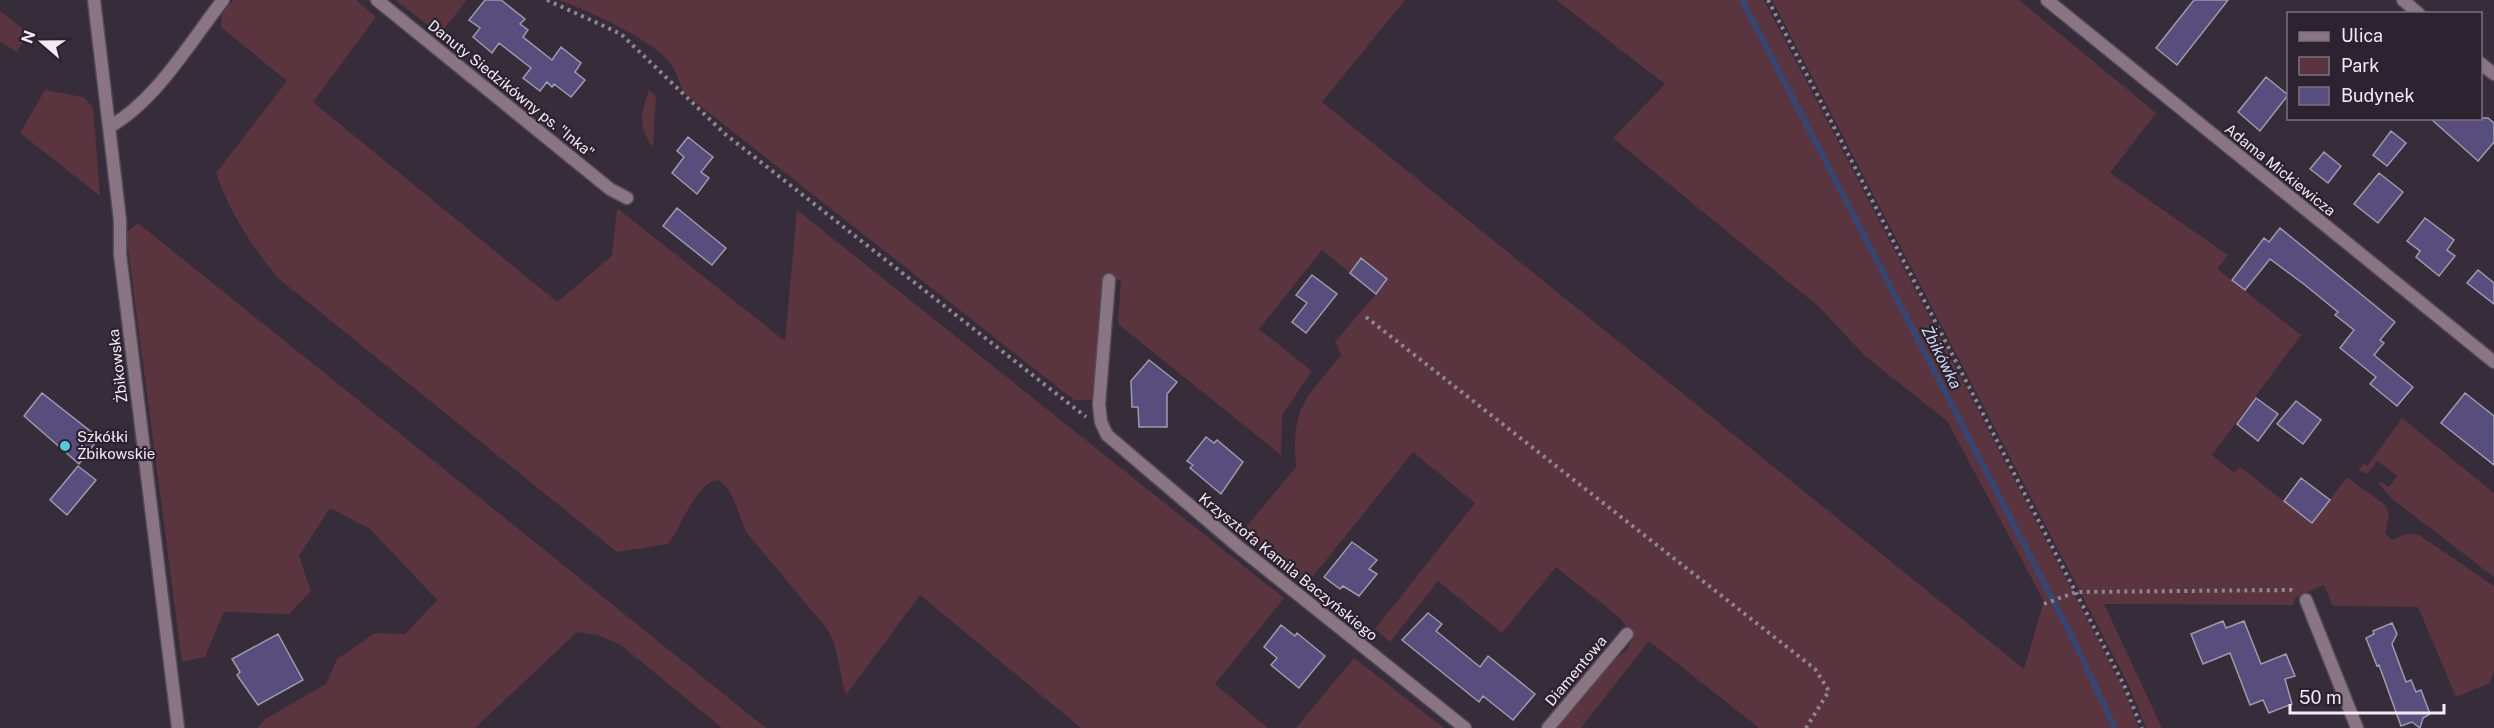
<svg xmlns="http://www.w3.org/2000/svg" width="2494" height="728" font-family="'Public Sans',sans-serif">
<style>
.green{fill:#5a343f}
.lines{fill:none;stroke-linecap:round;stroke-linejoin:round}
.stream{stroke:#394571;stroke-width:6}
.building{fill:#584e7d;stroke:#9d9aad;stroke-width:1.5}
.minor-casing{stroke:#544b58;stroke-width:15}
.path{stroke:#8f8692;stroke-width:4;stroke-dasharray:3 4.5;stroke-linecap:butt}
.minor{stroke:#8a7583;stroke-width:12}
.poi-dot{fill:#52cbd7;stroke:#2c2230;stroke-width:2}
.labels{text-anchor:middle;stroke-width:4.5;stroke-linejoin:round;paint-order:stroke}
.street-label{font-size:15px;fill:#f2ebf5;stroke:#2c2230}
.poi-label{font-size:15px;fill:#f2ebf5;stroke:#2c2230;text-anchor:start}
.water-label{font-size:16px;font-style:italic;fill:#d0daf8;stroke:#2c2230}
</style>
<rect width="100%" height="100%" fill="#362c3a"/>
<path class="green" d="M233,0H356L376,17L313,102L557,302L612,256L617,208L785,341L797,210L1284,598L1215,684L1268,728H1081L920,595L846,695C839,672 839,649 827,629L747,533C737,515 736,492 718,480C695,483 682,527 668,544L617,552L278,278C251,245 230,213 216,173L287,81L221,27L222,14Z
M395,0H467L440,34Z
M559,0H1405L1322,102L2024,669L2044,601L1947,421L1865,356L1819,307L1613,138L1665,84L1556,0H1764L2122,686L2139,728H1759L1649,641L1581,728H1556L1612,661L1626,651L1634,637L1620,618L1556,567L1502,633L1438,581L1390,642L1375,629L1475,503L1413,452L1306,585L1248,539L1247,526L1296,467C1291,406 1306,399 1341,355L1335,342L1376,294L1322,250L1259,329L1312,371L1282,415L1281,455L1118,324L1121,280L1103,278L1092,400H1074L684,93C680,84 676,70 670,63C650,38 589,11 559,0Z
M1772,0H2019L2156,113L2110,173L2228,255L2217,269L2301,335L2212,455L2234,473L2240,467L2312,523L2347,477L2384,504L2389,514L2385,533L2392,540L2406,534L2419,535L2494,586V671L2490,683L2456,697L2418,607L2333,606L2324,585L2295,598L2293,605L2104,604L2162,728H2146L2128,684Z
M0,11L28,33L17,52L0,42Z
M45,90L83,97L93,107L100,196L20,133Z
M649,90L656,96L653,148C638,126 640,115 649,90Z
M138,223L766,728H722L621,645L598,635L577,632L475,728H257L265,719L326,684L337,659L375,633L405,634L437,600L370,529L330,508L299,556L311,591L289,614L224,612L205,657L182,662L126,233Z
M2402,418L2494,493V577L2391,498L2379,484L2381,482L2389,487L2397,476L2377,461L2367,474L2358,470L2363,464L2367,466Z
M1354,658L1444,728H1296Z"/>
<g class="lines">
<path class="stream" d="M1742,0L2072,637L2115,728"/>
</g>
<path class="building" d="M485,0H501L525,19L520,24L528,30L523,37L552,60L561,47L581,63L575,72L585,80L571,97L554,84L552,87L547,82L540,91L523,78L531,68L499,43L492,53L473,37L480,28L469,20Z
M2194,0H2228L2177,65L2156,48Z
M2266,77L2288,95L2260,131L2238,112Z
M2430,118H2488L2494,123V142L2478,161Z
M2391,131L2406,143L2387,166L2373,155Z
M688,137L713,157L701,172L709,178L697,194L672,173L684,157L677,151Z
M2324,152L2341,166L2328,183L2310,169Z
M2379,173L2403,192L2378,223L2354,204Z
M677,208L726,248L712,265L663,226Z
M2425,218L2454,240L2447,250L2455,256L2439,276L2416,257L2420,251L2407,241Z
M2280,228L2395,322L2380,340L2384,343L2374,355L2413,387L2397,406L2370,384L2376,377L2340,348L2354,330L2335,315L2338,312L2305,285L2270,259L2245,290L2232,280L2264,238L2269,242Z
M1361,258L1387,279L1376,294L1350,273Z
M2478,270L2494,283V304L2467,283Z
M1312,275L1337,294L1306,333L1292,322L1307,303L1296,295Z
M1149,360L1177,382L1167,394V427H1139L1138,407H1132L1131,381Z
M42,393L99,438L79,464L24,416Z
M2465,393L2494,416V465L2441,423Z
M2256,398L2278,414L2258,441L2237,424Z
M2296,401L2321,420L2303,444L2277,424Z
M1206,437L1214,443L1217,440L1243,462L1221,494L1190,468L1193,465L1187,461Z
M78,466L96,480L67,515L50,500Z
M2301,478L2330,500L2312,523L2284,501Z
M1352,542L1377,560L1369,569L1377,574L1359,596L1343,586L1340,589L1324,577Z
M1428,613L1442,624L1436,631L1480,667L1488,656L1535,694L1513,720L1483,696L1479,702L1402,640Z
M2223,621L2226,628L2244,621L2261,664L2286,654L2295,676L2285,679L2292,704L2269,713L2263,700L2250,705L2230,653L2203,664L2191,634Z
M2392,623L2397,634L2392,644L2406,682L2411,680L2416,692L2421,690L2430,714L2423,718L2420,728L2412,722L2401,726L2379,665L2377,666L2366,638L2374,634L2373,631Z
M1281,625L1295,636L1297,633L1325,656L1299,688L1271,665L1277,658L1264,647Z
M278,634L303,680L258,705L237,675L240,672L232,659Z"/>
<g class="lines">
<defs>
<path id="minor" d="M94,0L120,220V254L178,728
M377,0L610,189L627,198
M2047,0L2494,362
M2403,0L2419,14
M2480,63L2494,74
M109,127C156,101 190,42 223,0
M1109,280L1099,404L1101,422L1107,435L1240,548L1465,728
M2306,600L2357,728
M1548,728L1627,634"/>
</defs>
<use href="#minor" class="minor-casing"/>
<path class="path" d="M547,0L621,34L725,134L1086,417
M1768,0L2124,685L2142,728
M1366,317L1815,669L1829,691L1806,728
M2044,604L2076,592L2291,590L2295,593"/>
<use href="#minor" class="minor"/>
</g>
<circle class="poi-dot" cx="65" cy="446" r="6"/>
<g class="labels">
<g class="street-label">
<text transform="translate(511 89) rotate(39)" y="5">Danuty Siedzikówny ps. "Inka"</text>
<text transform="translate(2280 170) rotate(39)" y="5">Adama Mickiewicza</text>
<text transform="translate(118 366) rotate(-97)" y="5">Żbikowska</text>
<text transform="translate(1288 567) rotate(39)" y="5">Krzysztofa Kamila Baczyńskiego</text>
<text transform="translate(1576 671) rotate(-50)" y="5">Diamentowa</text>
</g>
<g class="poi-label">
<text x="77" y="442">Szkółki<tspan x="77" dy="17">Żbikowskie</tspan></text>
</g>
<g class="water-label">
<text transform="translate(1942 357) rotate(63)" y="6">Żbikówka</text>
</g>
</g>
<rect x="2287" y="12" width="195" height="108" fill="#2c2230" stroke="#7b727f" stroke-width="1.5"/>
<rect x="2299" y="32" width="30" height="9" fill="#8a7583" stroke="#7b727f" stroke-width="1.5"/>
<text x="2341" y="42" font-size="18" fill="#f2ebf5">Ulica</text>
<rect x="2299" y="57" width="30" height="18" fill="#5a343f" stroke="#7b727f" stroke-width="1.5"/>
<text x="2341" y="72" font-size="18" fill="#f2ebf5">Park</text>
<rect x="2299" y="87" width="30" height="18" fill="#584e7d" stroke="#7b727f" stroke-width="1.5"/>
<text x="2341" y="102" font-size="18" fill="#f2ebf5">Budynek</text>
<g transform="translate(42 42) rotate(290)" stroke="#2c2230" stroke-width="4.5" paint-order="stroke">
<path d="M0-4.5L10 22L0 15L-10 22Z" fill="#f2ebf5"/>
<text y="-9" font-size="16" font-weight="bold" text-anchor="middle" fill="#f2ebf5">N</text>
</g>
<path d="M2290 704v9h154v-9" fill="none" stroke="#f2ebf5" stroke-width="3"/>
<text x="2299" y="704" font-size="18" fill="#f2ebf5" stroke="#2c2230" stroke-width="4.5" paint-order="stroke">50 m</text>
</svg>
